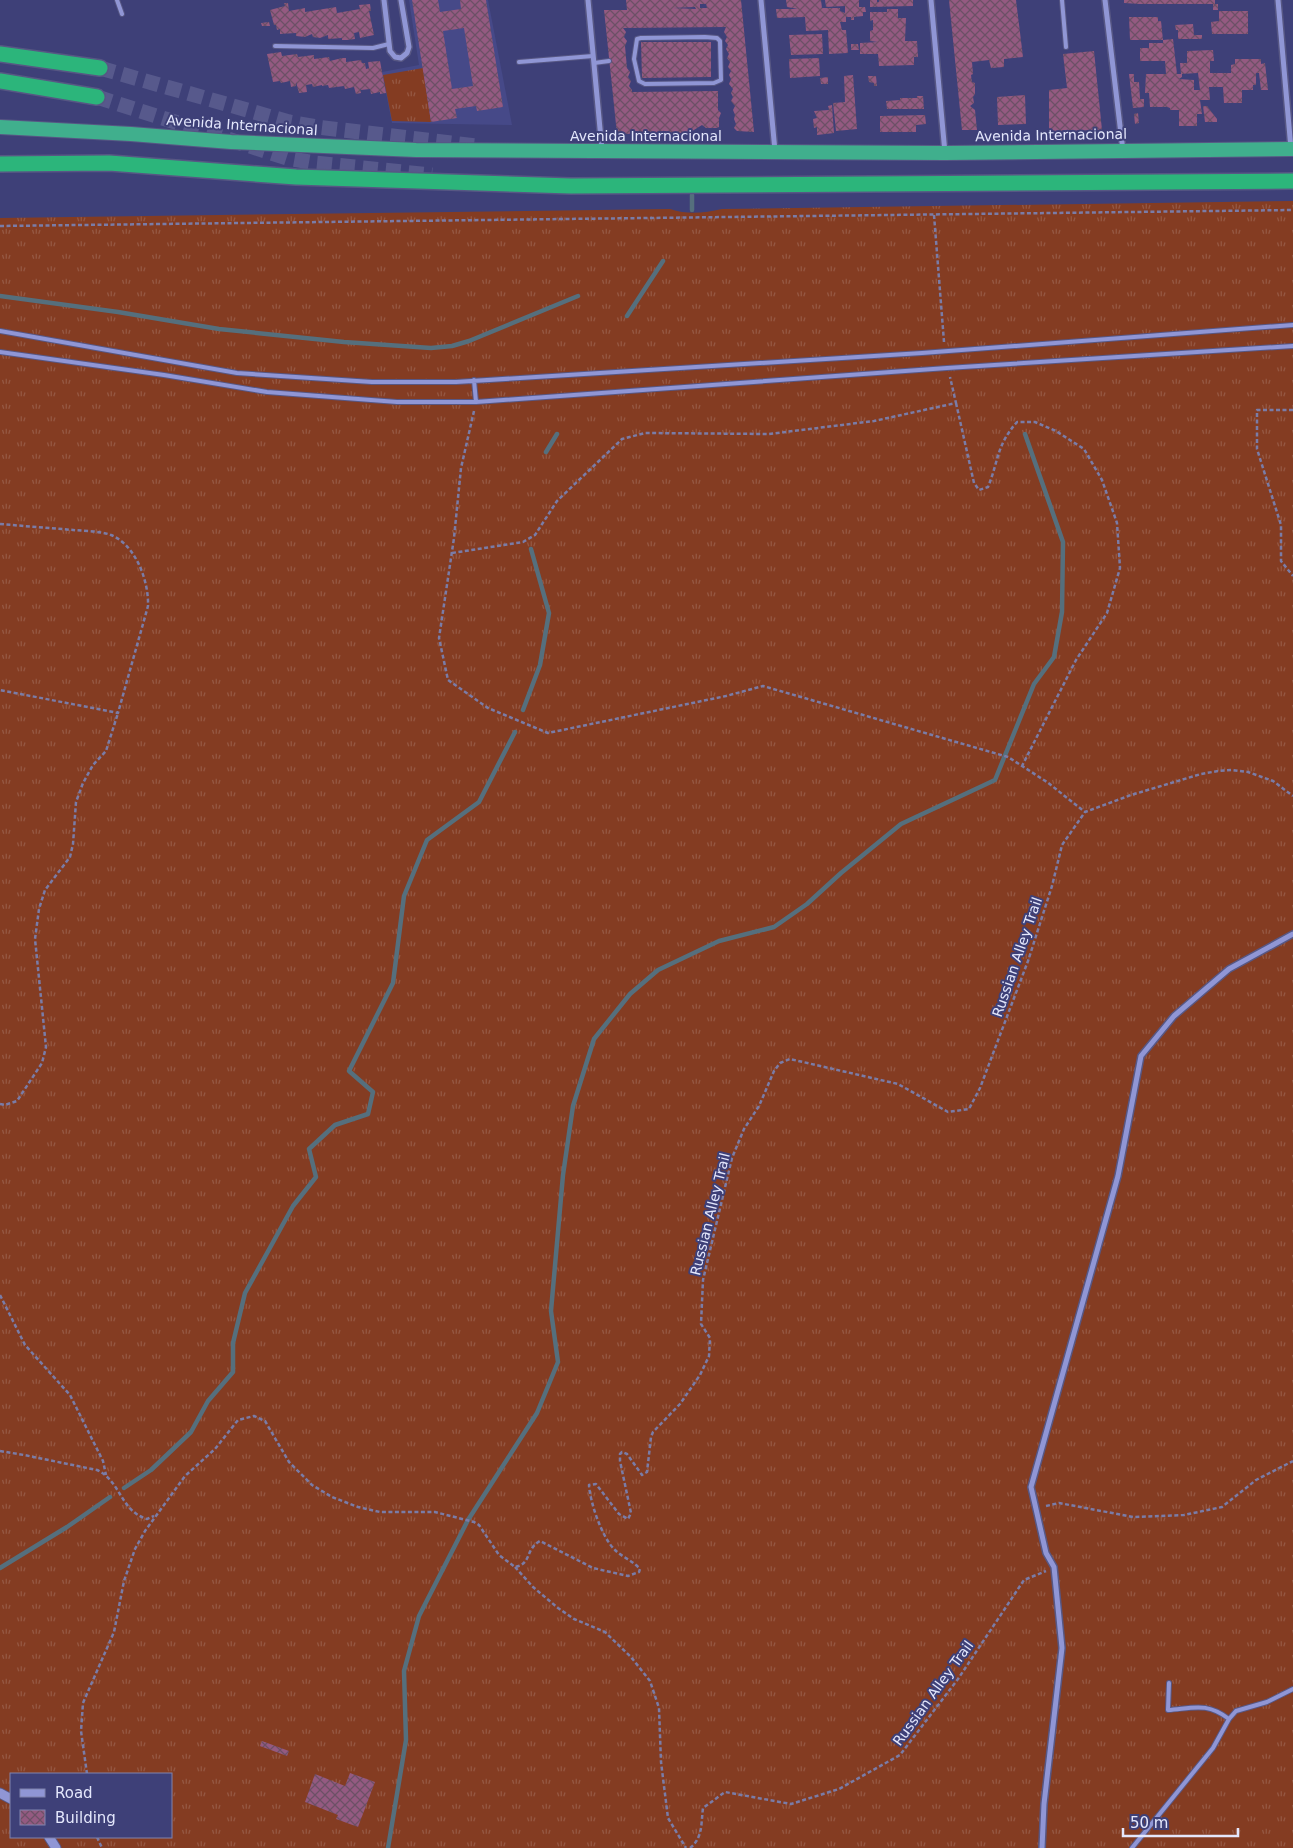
<svg xmlns="http://www.w3.org/2000/svg" width="1293" height="1848" font-family="'DejaVu Sans',sans-serif">
<style>
.built{fill:#464988}
.grass{fill:url(#grass-tufts);fill-rule:evenodd}
.lines{fill:none;stroke-linecap:round;stroke-linejoin:round}
.stream{stroke:#556f7d;stroke-width:4.5}
.building{fill:url(#building-cross-hatch);fill-rule:evenodd}
.motorway-tunnel{stroke:#57598c;stroke-width:15;stroke-dasharray:15 8;stroke-linecap:butt}
.service-casing{stroke:#575784;stroke-width:6}
.minor-casing{stroke:#575784;stroke-width:8}
.tertiary-casing{stroke:#575784;stroke-width:11}
.trunk-casing{stroke:#575784;stroke-width:16}
.motorway-casing{stroke:#575784;stroke-width:18}
.path{stroke:#7a7ca7;stroke-width:2.5;stroke-dasharray:4 2.5;stroke-linecap:butt}
.service{stroke:#9096d5;stroke-width:4}
.minor{stroke:#9096d5;stroke-width:5}
.tertiary{stroke:#9096d5;stroke-width:9}
.trunk{stroke:#40af8d;stroke-width:14}
.motorway{stroke:#2cb57b;stroke-width:15}
.labels{text-anchor:middle;stroke-width:4;stroke-linejoin:round;paint-order:stroke}
.street-label{font-size:14px;fill:#e4e7fc;stroke:#3e4078}
</style>
<defs>
<pattern id="grass-tufts" width="24" height="20" patternUnits="userSpaceOnUse" patternTransform="scale(1.25)"><rect width="24" height="20" fill="#843c22"/><path d="M3 7l-1-3M5 7V3M7 7l1-3M15 17l-1-3M17 17v-4M19 17l1-3" fill="none" stroke="#955843"/></pattern>
<pattern id="building-cross-hatch" width="8" height="8" patternUnits="userSpaceOnUse" patternTransform="scale(1.25)"><rect width="8" height="8" fill="#945a81"/><path d="M0 0l8 8M0 8l8-8" fill="none" stroke="#6c5066"/></pattern>
</defs>
<rect width="100%" height="100%" fill="#3e4078"/>
<path class="built" d="M409,0H488L512,125L392,123L382,72L419,65Z"/>
<path class="grass" d="M423,68L431,122L392,121L383,75Z
M1293,201V1848H0V218L670,209C688,215 704,213 722,209ZM11,1774H171V1837H11Z"/>
<g class="lines">
<path class="stream" d="M692,210V195
M0,296L118,312L219,329L344,342L431,348L452,346L469,341L578,296
M627,316L663,261
M546,452L557,434
M523,710L540,665L549,613L531,549
M124,1488L151,1470L191,1432L208,1401L233,1372V1343L245,1293L293,1206L316,1177L309,1149L335,1125L368,1114L373,1092L349,1071L393,983L404,896L427,840L479,802L515,732
M0,1568L67,1527L110,1497
M388,1848L406,1740L404,1671L419,1616L468,1520L537,1413L558,1362L551,1311L563,1175L573,1106L594,1039L630,994L658,970L719,941L774,927L807,904L841,873L901,824L995,780L1034,684L1054,657L1062,612L1063,542L1025,434"/>
</g>
<path class="building" d="M412,0H438L440,12L461,9L460,0H486L503,107L477,111L476,106L455,109L457,118L431,122ZM464,28L473,86L452,89L443,31Z
M626,0H741L754,132L737,131L734,128L736,124L734,119L735,115L733,110L735,106L731,101L733,97L731,93L733,89L729,84L731,79L729,75L731,71L728,67L730,62L727,58L729,54L726,49L728,45L725,41L727,37L724,32L726,27L623,28L626,32L624,37L627,41L625,46L627,68L630,72L628,77L631,81L629,86L632,90V92L718,91V110L721,113L719,118V127L717,128H706L702,125L689,133L617,134L604,10H627ZM700,4H706L707,8H700ZM695,7L696,9L673,8Z
M786,0H821L822,8H840V11L845,13V6L826,7L825,0H859V7H865L866,12H863V16L854,17V20H851V17H846V22H840L842,30H846L848,53L829,54L828,30L806,31L805,17L777,18L776,9H798L787,7Z
M870,0H877V2H879V0H913V6L870,7Z
M949,0H1016L1023,57L1004,59V67L991,68L989,60L972,62L973,74L971,75L972,82L975,83V94L973,97L974,103L970,106L975,110L977,130H962Z
M1124,0H1215V4H1218V10H1213V4H1139L1124,3Z
M284,3H288L289,11L305,8V12L336,7L337,13L360,9L359,5L370,4L371,11H369L374,35L360,38L359,32L354,33L355,39L347,40H342V38L328,39V35L320,38L313,37L312,34L305,37L296,36V33L280,34V29L277,30L276,25H274L270,10L285,6Z
M887,9H898V18H906L905,41H917L918,57H914V65L879,66L878,54H860V43L878,42L870,41V31L873,30V20L870,21V12H887Z
M1219,11H1248V34H1212L1211,22L1219,21Z
M1129,17H1158V21H1161L1163,40H1130Z
M269,22L270,26H262L261,23Z
M1193,24L1194,35H1202V39H1178V30H1176L1175,25Z
M822,34L823,54L791,55L789,35Z
M1173,39L1177,74H1182V77L1179,79L1194,80V90H1200L1198,73L1181,74L1180,63H1187V51L1213,50L1214,61H1210V73H1231V65L1235,64V59H1261V64L1265,63L1268,90H1261L1259,73H1256V85H1253V90H1242V103H1224L1223,87H1209L1210,100H1200L1202,114H1197V126H1179V110H1170V108L1167,107H1150L1149,93H1145L1146,74H1166L1165,61H1140V48H1149V43H1163V40Z
M641,42H711V77L642,78Z
M851,44H858L859,50H851Z
M1094,51L1102,130L1049,131V90L1067,88L1063,54Z
M281,52L282,56L297,54L298,57L314,55V59L329,57L330,61L342,58H346V62L361,60L362,63H365L366,69L369,68L368,62L380,61L386,93L380,94V92L371,94L370,89L361,90L360,88L361,93L356,94L354,87L345,89L344,86L329,88L328,85L322,86V85L313,87L312,84L306,85L307,92L299,93L296,82V86L291,87L290,81L281,83L280,81L273,82L267,54Z
M819,58L820,76L790,78L789,59Z
M1129,74H1134V82H1139L1140,99H1144V107L1133,108Z
M853,75L857,129L836,131L833,103L845,102L844,76Z
M868,76H876L877,86H874V83L869,82Z
M828,77V84H821L820,78Z
M1025,95L1026,124L998,125L997,97Z
M917,96H923L924,109H887L886,101L900,100V98H917Z
M832,105L834,133L817,135V127L814,128L813,119L817,118L814,111L829,110L828,106Z
M1203,106H1207L1217,119V122H1205Z
M1138,113L1139,123L1135,124L1134,114Z
M925,115L926,124L916,125V132H880V116Z
M262,1741L289,1751L287,1756L260,1746Z
M350,1773L375,1782L358,1827L336,1819L338,1815L305,1802L315,1774L345,1786Z"/>
<g class="lines">
<path class="motorway-tunnel" d="M100,68L289,122L317,127L477,146
M97,97L287,158L315,163L432,175"/>
<defs>
<path id="service" d="M117,0L122,14
M1062,0L1066,47
M705,37L717,38L720,41L721,80L714,83L645,84L639,81L634,59L637,39L641,38Z
M275,46L373,48L389,44
M519,62L593,56
M594,63L609,61
M0,331L237,373L372,382H456L536,377L922,353L1293,325
M0,352L164,375L267,392L397,402H476L947,368L1293,346
M474,380L476,402
M1169,1683L1168,1710C1194,1708 1207,1702 1229,1719
M1132,1848L1213,1748L1229,1719L1236,1711L1267,1702L1293,1689"/>
<path id="minor" d="M384,0L390,51L395,57L401,58L407,53L409,47L401,0
M588,0L602,150
M761,0L775,151
M931,0L945,153
M1105,0L1123,151
M1278,0L1291,149
M1042,1848L1044,1804L1062,1648L1054,1567L1046,1553L1031,1487L1118,1176L1141,1056L1174,1016L1229,969L1293,934"/>
<path id="tertiary" d="M0,1793L11,1799
M49,1837L56,1848"/>
<path id="trunk" d="M0,127L131,134L231,142L416,150L945,153L1293,149"/>
<path id="motorway" d="M0,54L100,68
M0,81L97,97
M0,164L109,163L296,177L571,186L1293,181"/>
</defs>
<use href="#service" class="service-casing"/>
<use href="#minor" class="minor-casing"/>
<use href="#tertiary" class="tertiary-casing"/>
<use href="#trunk" class="trunk-casing"/>
<use href="#motorway" class="motorway-casing"/>
<path class="path" d="M934,215L944,342
M0,226L1293,210
M956,403L974,483L979,490L988,487C999,460 996,446 1017,422H1035L1056,431L1084,449L1102,480L1117,523L1120,568L1107,613L1076,660L1022,766
M1293,410H1257V449L1281,525V561L1293,576
M474,411L461,468L454,538L439,638L448,680L488,708L548,733L726,696L763,686L1008,757L1047,782L1085,812
M0,524C24,526 49,528 73,530C85,531 100,531 111,535C136,545 149,582 148,606L118,713L0,690
M452,553L523,542L535,535L557,501L622,439L645,433L769,434L874,421L956,403L950,377
M0,1104L5,1105L17,1101L42,1063L46,1047L35,939L39,909L45,890L70,857L73,844L76,802L83,783L93,765L106,751L118,713
M0,1295L25,1345L70,1395L103,1461L106,1475
M0,1451L24,1455L97,1470C121,1481 120,1511 147,1519L154,1516
M1046,1506L1059,1503L1133,1517L1184,1515L1222,1507L1256,1480L1293,1461
M515,1567L533,1587L558,1608L574,1619L605,1632L631,1657L650,1681L659,1708L661,1762L668,1818L686,1848
M87,1774L81,1731L83,1703L114,1632L124,1581L135,1549L145,1531L185,1476L215,1449L238,1420L254,1416L265,1421L289,1462L312,1485L332,1497L358,1507L380,1512H435L474,1522L479,1525L499,1555L515,1567C532,1564 525,1549 540,1541L593,1568L628,1576L639,1572L640,1569C633,1561 622,1557 615,1550C602,1538 590,1502 589,1485L596,1484L619,1514L628,1519L631,1513L620,1461V1454L622,1452L627,1454L642,1475L647,1472L651,1437L653,1432L680,1404L700,1375L709,1356L710,1338L701,1324L703,1280L732,1158L744,1129L759,1106L774,1071L780,1063L790,1059L898,1084L948,1112L969,1109L980,1088L1028,961L1052,886L1062,845L1085,812L1131,795L1201,774L1218,771L1232,770L1248,772L1273,781L1293,796
M97,1837L102,1848
M690,1848C703,1838 701,1823 703,1808L725,1792L791,1804L839,1789L900,1755L958,1679L1024,1580L1046,1571"/>
<use href="#service" class="service"/>
<use href="#minor" class="minor"/>
<use href="#tertiary" class="tertiary"/>
<use href="#trunk" class="trunk"/>
<use href="#motorway" class="motorway"/>
</g>
<g class="labels">
<g class="street-label">
<text transform="translate(242 125) rotate(4)" y="5">Avenida Internacional</text>
<text transform="translate(1051 135) rotate(-1)" y="5">Avenida Internacional</text>
<text x="646" y="141">Avenida Internacional</text>
<text transform="translate(1017 957) rotate(-71)" y="5">Russian Alley Trail</text>
<text transform="translate(710 1214) rotate(-76)" y="5">Russian Alley Trail</text>
<text transform="translate(933 1693) rotate(-54)" y="5">Russian Alley Trail</text>
</g>
</g>
<rect x="10" y="1773" width="162" height="65" fill="#3e4078" stroke="#8083ad"/>
<rect x="20" y="1789" width="25" height="8" fill="#9096d5" stroke="#8083ad"/>
<text x="55" y="1798" font-size="15" fill="#e4e7fc">Road</text>
<rect x="20" y="1810" width="25" height="15" fill="url(#building-cross-hatch)" stroke="#8083ad"/>
<text x="55" y="1823" font-size="15" fill="#e4e7fc">Building</text>
<path d="M1123 1828v8h115v-8" fill="none" stroke="#e4e7fc" stroke-width="2.5"/>
<text x="1130" y="1828" font-size="15" fill="#e4e7fc" stroke="#3e4078" stroke-width="4" paint-order="stroke">50 m</text>
</svg>
